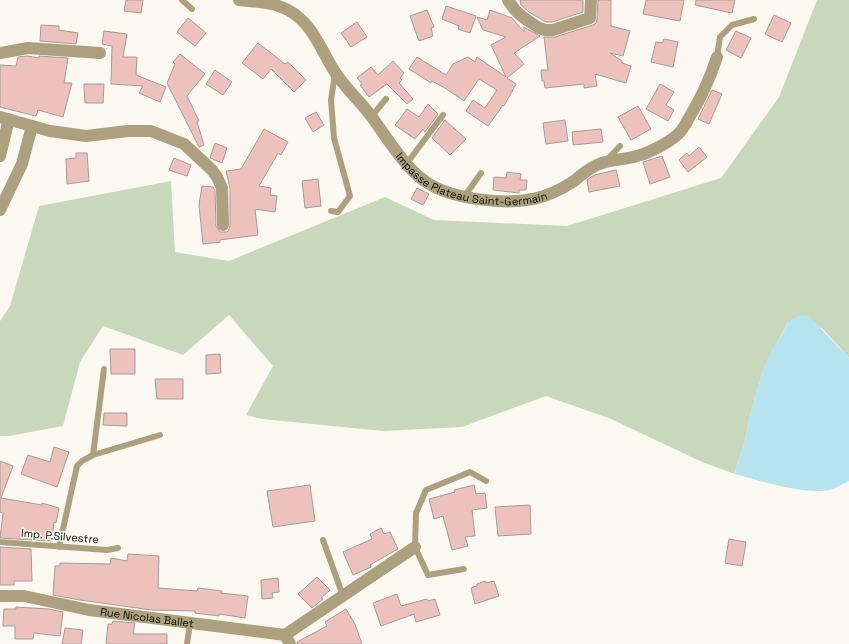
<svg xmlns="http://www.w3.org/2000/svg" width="849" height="644" font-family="'Space Grotesk',sans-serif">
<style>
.green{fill:#c8d9bb}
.water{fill:#b5e3ef}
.building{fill:#edc2bd;stroke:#a39b9a}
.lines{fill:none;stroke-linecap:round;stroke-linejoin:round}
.lane{stroke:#ada07e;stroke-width:6}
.street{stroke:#ada07e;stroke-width:12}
.labels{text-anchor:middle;stroke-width:3;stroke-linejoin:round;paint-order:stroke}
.street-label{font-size:11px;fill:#0c0c09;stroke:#fbf8f1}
</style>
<rect width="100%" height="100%" fill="#fbf8f1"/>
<path class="green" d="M817,0H849V358L822,328L788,322L765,365L751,411L745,441L736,468L735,474L702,462L611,419L546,396L462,427L383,431L262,419L246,415L273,366L229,315L183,355L103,326L80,362L63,426L9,436H0V321L10,306L39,206L171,181L175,252L229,261L385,197L434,220L567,226L721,178L779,97Z"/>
<path class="water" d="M808,315L849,358V481C843,484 836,488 829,490C804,495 760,481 735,474L736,468L745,441L751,411L765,365L772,350L781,336L788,322L797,316Z"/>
<path class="building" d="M126,0H143L141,13L124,11Z
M520,0H583V12L552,22H546L529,12L521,5Z
M598,0H611V26L630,31L623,56L610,53L622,61V63L631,66L626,83L595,74L597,86L584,88V84L545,88L544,81H542L541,70H548L544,37H555L593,25L596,23L597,19Z
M646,0H684L680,21L643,14Z
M696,0H735L732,13L695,5Z
M446,6L476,16L470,33L458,29L459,26L442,19Z
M427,10L434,27L431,28L433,36L419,41L410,16Z
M490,10L512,18L524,32V27L540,36L514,53L524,64L507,78L516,84L504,106L503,105L488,126L466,111L473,100L485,108L497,90L479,79L464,101L445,88L432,81L431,83L409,69L417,57L446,75L453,64L468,57L475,62L477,57L506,77L491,45L506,37L483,30L477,17L487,20Z
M774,15L791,23L782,42L765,34Z
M188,18L206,33L195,46L177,32Z
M357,22L367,37L351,47L341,33Z
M41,25L59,26V30L78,33L76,44L40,41Z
M104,31L127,34L123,57H137L136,75L166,87L160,102L139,93L143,86L111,84L112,46L102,44Z
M736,31L751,38L741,58L726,50Z
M664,39L678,42L673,67L651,62L656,42L662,43Z
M258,43L285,64L288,62L306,80L294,92L271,69L263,79L242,63Z
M180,54L205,74L187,96L199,121L197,122L204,145L199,147L167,83L175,64L173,62Z
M27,56L39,58V56L68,58L64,83H72L63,117L38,110L36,116L0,107V65L16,66L18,57Z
M393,61L404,73L400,78L402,80L399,83L413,99L407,104L387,84L369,97L360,85L362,84L357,78L371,67L378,75Z
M215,70L232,82L223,95L206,84Z
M84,84H104L103,103H85Z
M660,84L674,92L666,105L674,110L668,121L646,109Z
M712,90L722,94L709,124L698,119Z
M428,104L438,114L425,132L423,129L415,139L395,125L407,109L419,117Z
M638,106L651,129L631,140L618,117Z
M316,112L324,125L313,132L305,118Z
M445,120L466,139L450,155L432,138Z
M565,120L568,141L546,144L543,123Z
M264,129L288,142L281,155L278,153L259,186L271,188L270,195L277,196L275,212L255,209L258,235L220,240V242L203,244L199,205L202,186L213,187L215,190L216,226L220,232H227L229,229L230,225V188L226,171L241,169Z
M601,129L603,142L573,145L572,132Z
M215,143L227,148L222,163L210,158Z
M699,147L707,157L688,172L679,160L687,153L689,156Z
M76,153H87L89,181L67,184L66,159L76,158Z
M662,156L670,177L650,184L643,162Z
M174,158L191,165L187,176L169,170Z
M616,170L620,186L589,192L587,180L594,175Z
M507,172L521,174L520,180H527L526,190H519V193L493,190L494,177L506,178Z
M318,179L321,206L305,208L302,181Z
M417,188L429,194L423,205L411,199Z
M110,349H135V374H111Z
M220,354L221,373L206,374V355Z
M155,379H183V399H157Z
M104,413H127V426L103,425Z
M54,447L69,452L57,487L21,474L28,455L50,462Z
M0,461L13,466L1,498L42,505V503L59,508L56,523L54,522L52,541L0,538L3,513L0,512Z
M310,485L315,521L273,527L267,491Z
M474,485L476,494L485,493L487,508L472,510L475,536L465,537L468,546L452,550L443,516L434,519L429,499L455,492L454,490Z
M530,505L531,534L498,536L495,507Z
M381,528L384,534L390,532L398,549L370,565L371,567L353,575L343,552L372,539L370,534Z
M729,539L746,542L742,566L725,563Z
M0,547L31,549L32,581H14V585H0Z
M128,554L159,556L158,588L197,591L198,588L222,591L221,593L248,596L245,618L219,614V616L195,613V611L152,610L80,600L53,595L55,566H60V563L110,564L111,558L127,561Z
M317,577L330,590L321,598L323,599L312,608L298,594Z
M278,578L279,592L272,593L273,598L262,599L261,580Z
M485,581L486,583L494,581L499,596L475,604L471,588L477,586V584Z
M397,594L401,606L427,599L428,601L435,599L440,615L416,622L414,614L381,626L373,603Z
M16,607L49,609L63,612L60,636L34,633L33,639H15V626H3L4,609H16Z
M346,609L355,624L362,644H297V642L327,626L325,622Z
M113,621L135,623L133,634H167V644H106L108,624H112Z
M65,628L83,630L81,644H62Z"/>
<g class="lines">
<path class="lane" d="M182,0L192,9
M717,57L720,37L732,25L754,19
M371,117L386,99
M607,160L620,146
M407,163L443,115
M464,197L481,173
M331,211L338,212L350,196L334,138L331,100L335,74
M93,455L160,435
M323,540L343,596
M0,542L107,550L118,548
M59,547L77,466L82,461L93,455L104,369
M464,569L428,575L415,547L416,513L426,490L470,472L486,481
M187,644L190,623"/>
<g class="street">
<path id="s1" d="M239,0C255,2 273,2 288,10C313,23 321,51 335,72C345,88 360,101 371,116C386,136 405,168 426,182C451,199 504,205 533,199C548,196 562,189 574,181C581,175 588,169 597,165C610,159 624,160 637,156C649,153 673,141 681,131C684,127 687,122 689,118C701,98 710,79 717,57"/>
<path d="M508,0L515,10L524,18L539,28L545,30H553L590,18L591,0"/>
<path d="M0,53L28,48L100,53"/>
<path d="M0,117L50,131L86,136L128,131H151L184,144L212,170L217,177L222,188L223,225"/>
<path d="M0,156L9,119"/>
<path d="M0,210L22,164L32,126"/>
<path id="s2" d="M0,596H24L89,610L285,635L290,644"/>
<path d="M285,635L415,547"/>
</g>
</g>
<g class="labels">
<g class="street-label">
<text dy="4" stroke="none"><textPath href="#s1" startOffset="315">Impasse Plateau Saint-Germain</textPath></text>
<text transform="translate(60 536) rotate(5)" y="4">Imp. P.Silvestre</text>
<text dy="4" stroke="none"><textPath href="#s2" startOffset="149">Rue Nicolas Ballet</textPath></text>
</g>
</g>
</svg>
